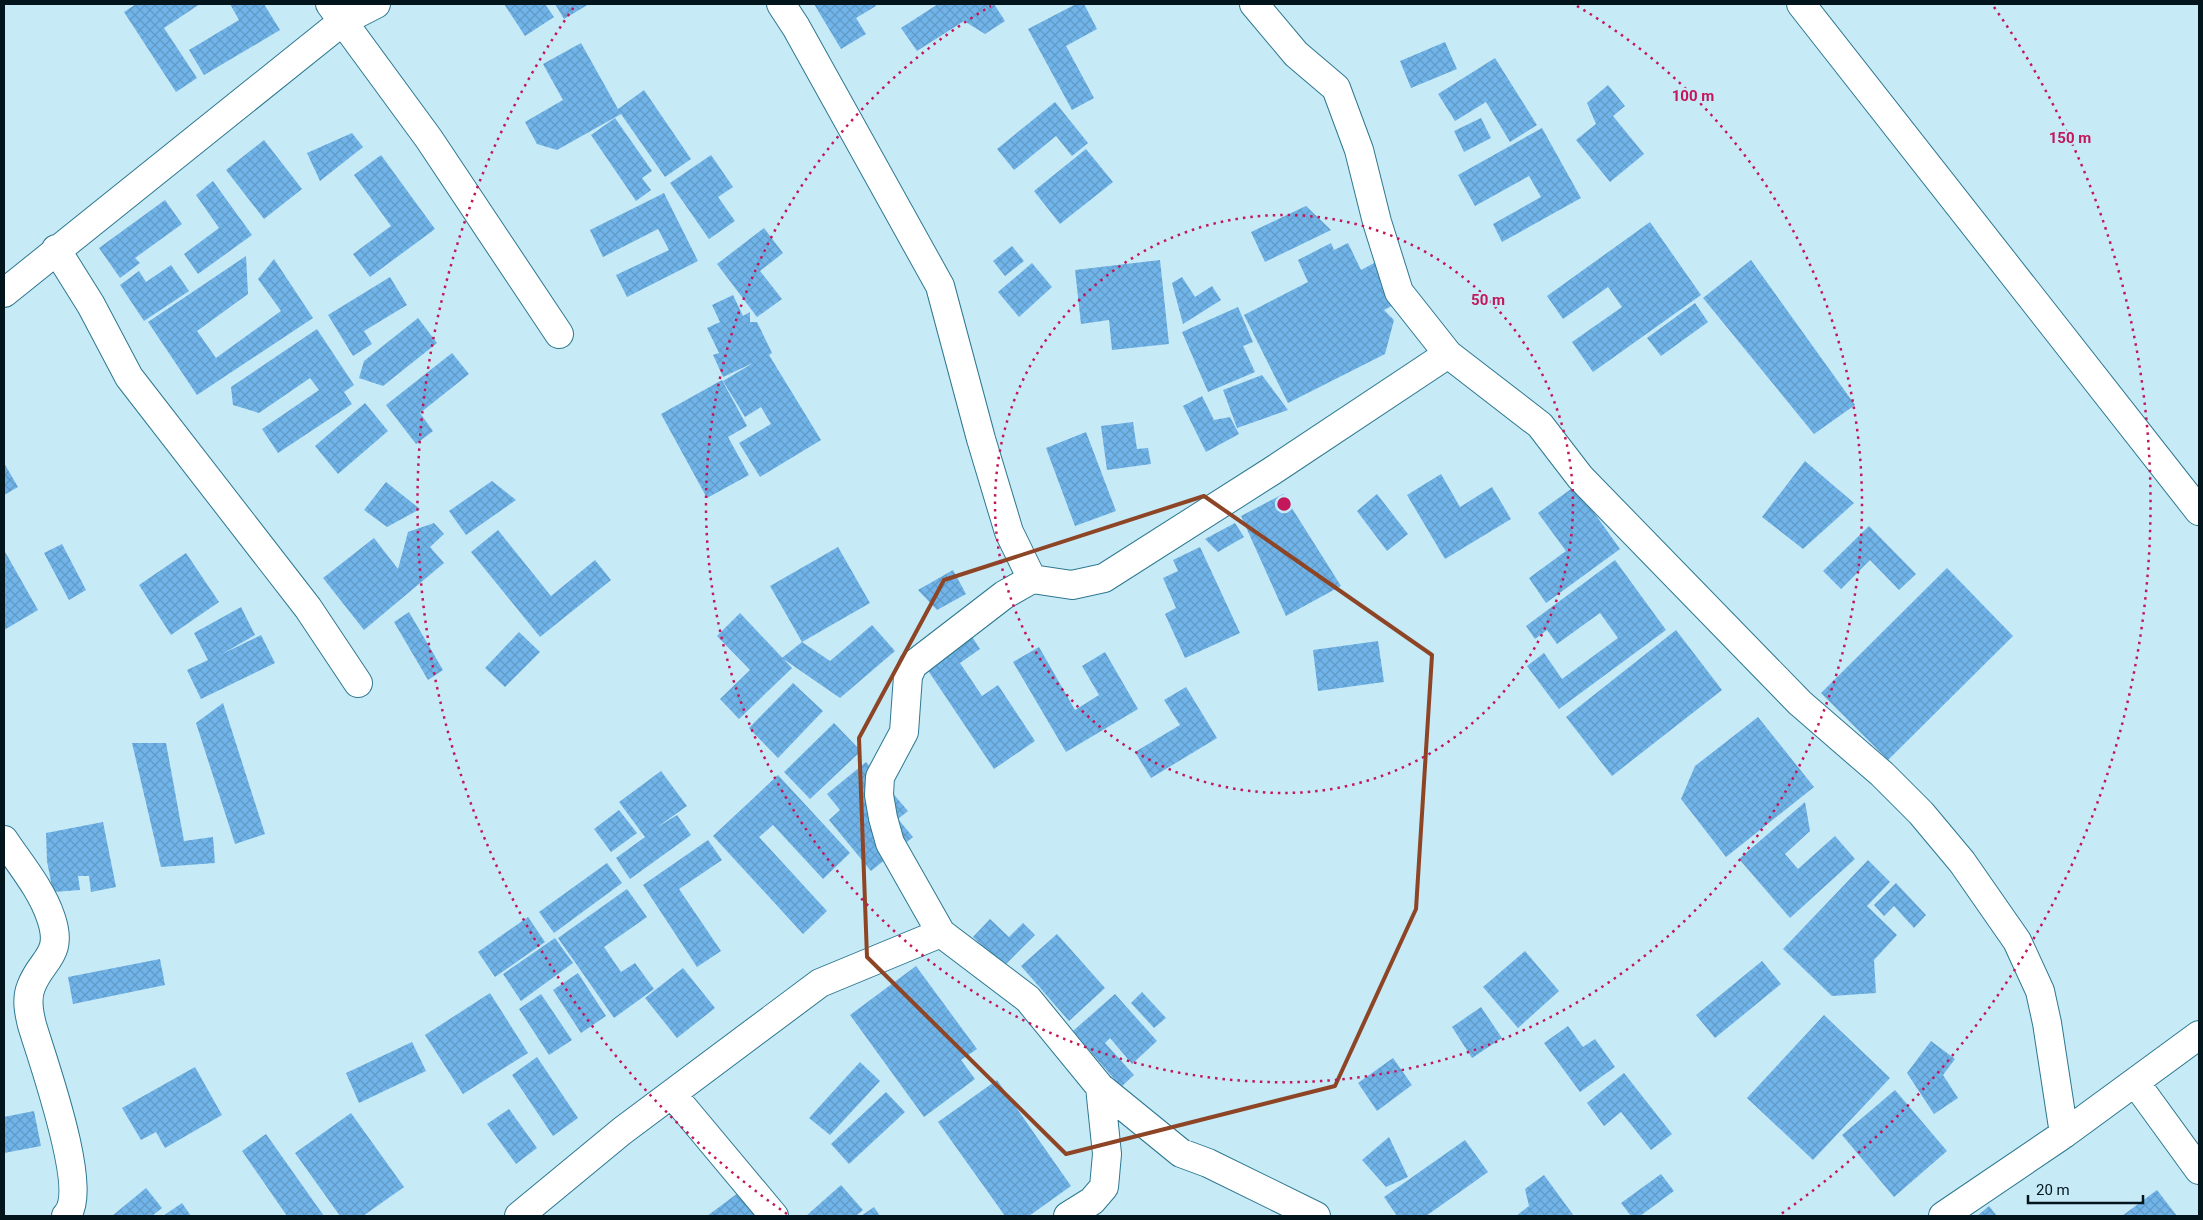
<svg xmlns="http://www.w3.org/2000/svg" width="2203" height="1220" font-family="Roboto,sans-serif">
<style>
.building{fill:url(#building-cross-hatch)}
.lines{fill:none;stroke-linecap:round;stroke-linejoin:round}
.minor-casing{stroke:#2d7890;stroke-width:30}
.primary-casing{stroke:#2d7890;stroke-width:30}
.minor{stroke:#fff;stroke-width:28}
.primary{stroke:#fff;stroke-width:28}
.marked{fill:none;stroke:#8d4525;stroke-width:4;stroke-linejoin:round}
.ring{fill:none;stroke:#c2185b;stroke-width:2.5;stroke-dasharray:2.5 5}
.centre{fill:#c2185b;stroke:#c7eaf7;stroke-width:2.5}
.ring-label{font-size:15px;text-anchor:middle;font-weight:bold;fill:#c2185b;stroke:#c7eaf7;stroke-width:4.5;stroke-linejoin:round;paint-order:stroke}
</style>
<defs>
<pattern id="building-cross-hatch" width="8" height="8" patternUnits="userSpaceOnUse" patternTransform="scale(1.25)"><rect width="8" height="8" fill="#71b4e9"/><path d="M0 0l8 8M0 8l8-8" fill="none" stroke="#609ac7"/></pattern>
</defs>
<rect width="100%" height="100%" fill="#c7eaf7"/>
<path class="building" d="M136,4H200L164,28L197,78L176,92L124,12Z
M230,4H264L280,30L204,75L189,50L239,20Z
M504,4H545L554,17L525,36Z
M555,4H589L564,19Z
M814,4H875L876,6L856,18L866,34L841,49Z
M938,4H994L1005,21L985,34L964,21L917,51L901,28Z
M1076,4H1084L1097,29L1066,46L1094,98L1072,110L1028,29Z
M1445,42L1457,69L1411,88L1400,61Z
M581,43L618,109L644,90L691,159L665,177L621,114L557,150L537,144L525,122L563,100L543,64Z
M1495,58L1537,125L1510,142L1486,102L1455,121L1438,94Z
M1608,85L1625,106L1613,116L1644,154L1610,182L1576,140L1596,124L1587,103Z
M1055,102L1088,143L1072,156L1056,136L1014,170L997,149Z
M615,118L652,171L642,178L651,190L636,201L591,135Z
M1481,118L1491,138L1464,152L1454,131Z
M1542,128L1581,198L1502,242L1493,224L1541,197L1529,176L1475,206L1458,175Z
M352,133L363,147L320,181L307,153Z
M264,140L302,189L264,219L226,170Z
M1086,149L1113,182L1060,224L1034,191Z
M381,155L435,229L370,277L353,254L391,226L354,175Z
M711,155L733,187L718,197L735,221L709,239L670,183Z
M213,181L252,235L198,274L184,254L219,228L196,195Z
M664,193L698,261L627,297L616,275L669,250L658,229L603,257L590,230Z
M165,200L182,224L135,258L140,263L120,278L99,248Z
M1306,206L1331,230L1265,262L1251,232Z
M1650,222L1701,295L1593,372L1572,342L1622,307L1608,287L1563,319L1547,296Z
M764,228L783,253L760,271L782,299L757,317L717,264Z
M1331,243L1334,250L1348,243L1361,270L1378,261L1399,302L1384,310L1394,320L1385,354L1288,403L1244,315L1308,282L1298,260Z
M1012,246L1024,261L1005,276L993,261Z
M246,256L248,294L197,331L216,358L281,311L258,279L274,259L313,318L197,395L148,322Z
M1160,260L1169,344L1112,350L1109,320L1081,324L1075,270Z
M1751,260L1855,405L1814,434L1703,298Z
M1032,263L1052,287L1019,317L998,292Z
M171,265L189,291L144,321L120,285L139,271L146,282Z
M390,277L407,305L364,331L372,344L353,356L328,315Z
M1182,277L1195,297L1212,286L1221,300L1183,324L1172,283Z
M733,295L743,316L750,312V322H757L772,353L769,355L821,440L760,477L739,443L771,424L761,407L745,417L723,381L753,363L723,377L713,355L719,353L707,328L720,322L712,305Z
M1695,303L1708,322L1661,356L1647,338Z
M1238,307L1253,342L1243,346L1255,372L1208,392L1182,332Z
M418,318L437,343L383,386L359,378L364,361Z
M317,329L354,385L344,392L352,404L278,453L262,429L319,390L310,378L259,413L233,405L231,387Z
M452,353L469,374L420,413L433,431L416,444L386,405Z
M1262,375L1288,410L1237,428L1223,390Z
M722,380L747,426L728,437L749,475L707,498L661,414Z
M1202,396L1214,420L1230,417L1239,434L1206,452L1183,406Z
M365,403L388,431L338,474L315,446Z
M1133,422L1137,449L1148,448L1151,464L1107,470L1101,426Z
M1086,432L1116,511L1075,526L1046,448Z
M1805,461L1854,503L1803,549L1762,517Z
M4,463L18,487L4,495Z
M1441,474L1460,507L1492,487L1511,519L1445,559L1407,495Z
M492,481L516,500L466,535L449,511Z
M386,482L420,509L387,527L364,510Z
M1575,486L1620,549L1546,603L1529,578L1566,551L1538,513Z
M1283,494L1341,586L1286,616L1241,516Z
M1377,494L1408,534L1387,551L1357,511Z
M434,523L444,534L430,547L444,563L364,630L323,578L374,538L398,569L408,532Z
M1235,523L1244,537L1218,552L1205,539Z
M1869,526L1916,574L1899,590L1870,560L1841,589L1823,571Z
M498,530L551,596L595,560L611,580L540,637L471,552Z
M62,544L86,590L69,600L44,553Z
M838,547L870,603L802,642L770,586Z
M1200,547L1240,633L1185,658L1165,614L1176,608L1163,578L1178,571L1173,560Z
M4,550L38,610L4,630Z
M186,553L219,602L171,635L139,585Z
M1615,560L1666,630L1559,709L1527,666L1544,653L1562,679L1618,638L1600,613L1557,644L1547,630L1535,639L1526,626Z
M1947,568L2013,636L1888,760L1821,693Z
M953,570L966,594L937,610L918,590Z
M241,607L255,635L222,654L261,635L275,663L201,699L187,670L208,660L194,633Z
M409,612L443,670L428,680L394,622Z
M740,613L792,668L739,719L720,699L750,670L717,636Z
M872,625L895,651L840,698L782,658L802,642L830,661Z
M1676,630L1722,690L1612,776L1566,717Z
M519,632L540,652L505,687L485,668Z
M969,632L980,649L960,663L982,696L998,685L1035,741L994,769L923,663Z
M1378,641L1384,682L1318,691L1313,650Z
M1039,647L1075,710L1099,695L1082,666L1105,652L1138,709L1066,752L1013,662Z
M793,683L823,711L778,758L749,728Z
M1186,687L1217,738L1151,778L1135,752L1180,725L1164,700Z
M223,703L265,834L235,844L196,723Z
M1758,717L1814,787L1726,857L1681,799L1695,766Z
M834,723L861,751L810,799L784,772Z
M132,743H166L184,841L213,837L215,863L161,867Z
M866,762L908,811L898,819L913,837L871,871L829,820L840,810L827,794Z
M661,771L687,806L656,828L677,815L691,835L630,879L616,858L645,837L619,802Z
M778,775L850,853L823,879L773,825L759,837L827,911L803,934L713,836Z
M1805,802L1810,831L1785,854L1798,869L1835,836L1855,859L1790,918L1739,859Z
M619,810L637,833L611,852L594,829Z
M103,822L116,887L91,892L89,876H78L80,890L53,892L47,861L46,833Z
M708,840L722,860L679,889L721,951L697,967L643,885Z
M1868,860L1890,882L1867,906L1897,935L1874,960L1876,993L1832,996L1783,949Z
M607,863L622,883L554,933L539,912Z
M1896,883L1926,915L1914,928L1894,906L1884,916L1874,905Z
M627,889L647,917L604,947L621,972L635,963L654,989L614,1018L558,938Z
M528,917L545,942L495,977L478,952Z
M990,919L1009,937L1023,923L1035,935L1003,967L973,937Z
M1057,934L1105,988L1069,1021L1021,966Z
M555,938L573,963L521,1001L503,974Z
M1525,951L1559,991L1518,1028L1483,987Z
M160,959L165,985L73,1004L68,977Z
M1762,961L1781,984L1715,1038L1696,1015Z
M916,966L977,1049L961,1060L975,1079L924,1117L850,1015Z
M683,968L715,1008L677,1038L645,998Z
M578,973L606,1016L581,1033L553,990Z
M1142,992L1166,1018L1154,1028L1131,1003Z
M490,993L528,1053L463,1094L425,1035Z
M541,994L572,1040L549,1055L519,1009Z
M1115,994L1157,1041L1132,1064L1110,1038L1105,1043L1134,1075L1121,1087L1073,1031Z
M1481,1007L1502,1038L1472,1058L1452,1027Z
M1824,1015L1890,1078L1813,1160L1747,1098Z
M1568,1026L1583,1047L1595,1039L1615,1067L1580,1092L1544,1043Z
M1931,1041L1955,1059L1943,1075L1958,1098L1934,1114L1907,1073Z
M412,1042L426,1071L359,1103L346,1073Z
M537,1057L578,1118L553,1136L512,1075Z
M1393,1058L1412,1085L1377,1111L1358,1083Z
M860,1062L880,1081L830,1135L809,1118Z
M195,1067L222,1115L165,1148L156,1132L141,1140L122,1108Z
M1624,1073L1672,1134L1651,1150L1621,1112L1604,1126L1587,1103Z
M997,1080L1071,1186L1029,1216H1005L938,1122Z
M1895,1090L1947,1151L1894,1197L1842,1135Z
M886,1092L905,1112L849,1164L831,1144Z
M509,1109L537,1148L516,1164L487,1124Z
M34,1111L41,1146L4,1153V1117Z
M351,1113L404,1187L363,1216H340L295,1153Z
M266,1134L324,1216H287L242,1151Z
M1389,1137L1408,1177L1386,1187L1362,1160Z
M1465,1140L1488,1172L1426,1216H1397L1384,1197Z
M1661,1174L1674,1191L1640,1216H1631L1621,1203Z
M1544,1175L1574,1216H1516L1529,1206L1525,1189Z
M841,1185L863,1210L856,1216H806Z
M146,1188L162,1208L152,1216H112Z
M2157,1190L2177,1216H2122Z
M738,1193L756,1216H707Z
M182,1203L191,1216H163Z
M1989,1206L1997,1216H1977Z
M874,1207L880,1216H861Z"/>
<g class="lines">
<defs>
<path id="minor" d="M330,4L429,139L559,334
M781,4L796,27L940,286L981,439L1009,532L1032,579
M56,249L91,305L129,377L308,608L358,683
M4,293L343,21L376,4
M1448,354L1540,425L1580,477L1800,703L1882,774L1921,813L1962,862L2017,941L2040,991L2047,1023L2064,1134
M4,840C20,864 42,890 51,918C64,956 41,959 31,987C26,999 29,1013 32,1025C42,1059 90,1190 66,1216
M2135,1082L2199,1170
M1100,1087L1181,1153L1208,1163L1316,1216
M672,1094L774,1216
M519,1216L622,1131L820,983L941,933
M1068,1216L1092,1201L1104,1187L1107,1154L1100,1087L1028,999L941,933L890,843L883,818L879,795L880,777L904,732L908,676L913,665L1004,595L1032,579L1072,585L1104,578L1272,471L1448,354L1399,292L1377,222L1359,150L1336,88L1296,54L1254,4
M1943,1216L2064,1134L2199,1035"/>
<path id="primary" d="M1801,4L2199,511"/>
</defs>
<use href="#minor" class="minor-casing"/>
<use href="#primary" class="primary-casing"/>
<use href="#minor" class="minor"/>
<use href="#primary" class="primary"/>
</g>
<path class="marked" d="M1204,496L1432,655L1416,909L1335,1086L1066,1154L867,957L859,738L944,580Z"/>
<g class="ring">
<circle cx="1284" cy="504" r="289"/>
<path d="M1577 6A578 578 0 1 1 991 6"/>
<path d="M787 1214A867 867 0 0 1 574 7M1994 7A867 867 0 0 1 1781 1214"/>
</g>
<circle cx="1284" cy="504" r="8" class="centre"/>
<g class="ring-label">
<text x="1693" y="101">100 m</text>
<text x="2070" y="143">150 m</text>
<text x="1488" y="305">50 m</text>
</g>
<rect width="2203" height="1220" fill="none" stroke="#02151c" stroke-width="10"/>
<path d="M2028 1195v8h115v-8" fill="none" stroke="#02151c" stroke-width="2.5"/>
<text x="2036" y="1195" font-size="15" fill="#02151c" stroke="#c7eaf7" stroke-width="4" paint-order="stroke">20 m</text>
</svg>
